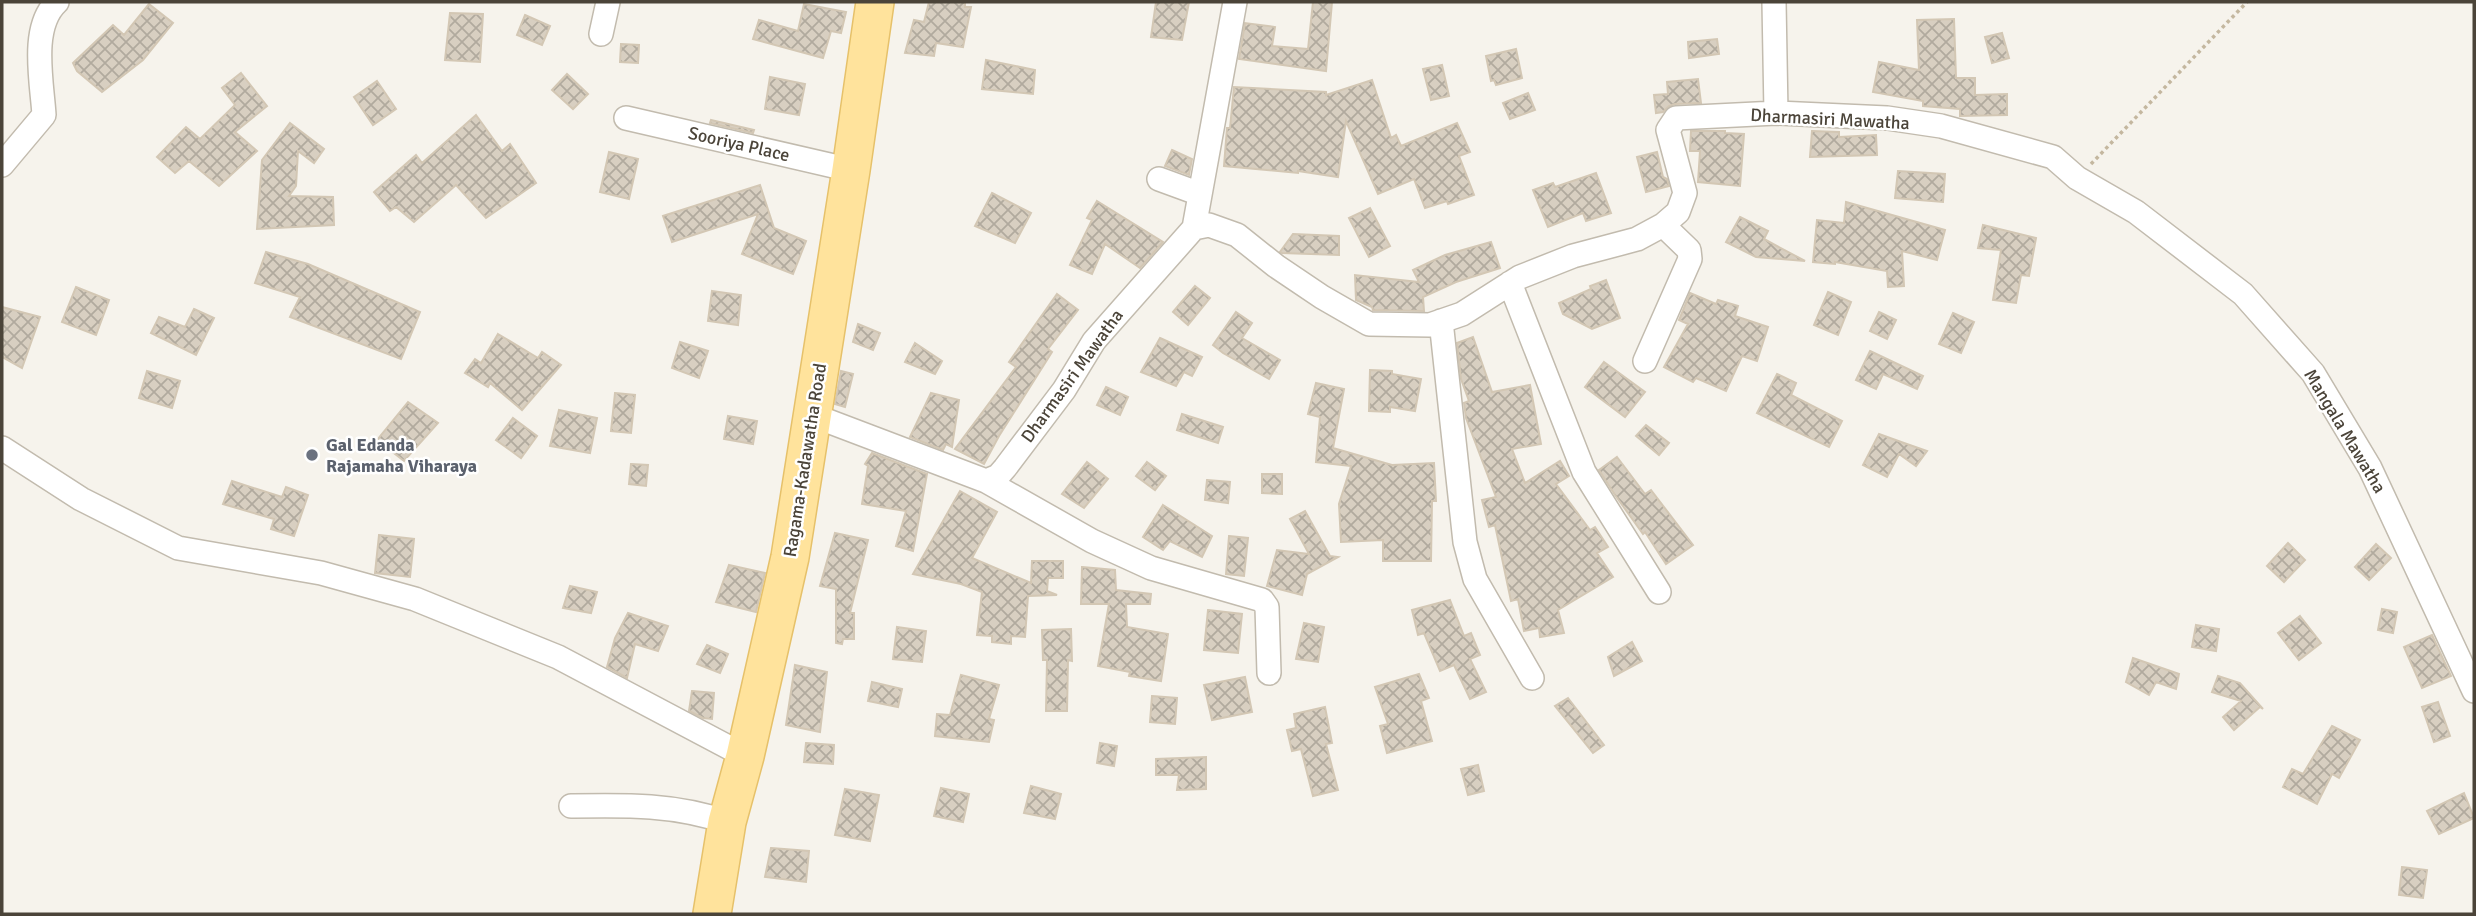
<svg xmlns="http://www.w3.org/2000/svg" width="2476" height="916" font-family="Signika,sans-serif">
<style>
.building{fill:url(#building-cross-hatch);stroke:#d3c7b4;stroke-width:2}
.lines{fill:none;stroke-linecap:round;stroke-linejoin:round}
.street-casing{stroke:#c2bbae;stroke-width:26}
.primary-casing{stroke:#e6c16a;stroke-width:40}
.path{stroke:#c4b79f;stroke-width:3.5;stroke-dasharray:3.5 3.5;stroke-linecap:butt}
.street{stroke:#fff;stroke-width:23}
.primary{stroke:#ffe39c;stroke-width:37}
.worship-dot{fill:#6b7280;stroke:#fff;stroke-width:2.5}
.labels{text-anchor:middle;stroke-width:5;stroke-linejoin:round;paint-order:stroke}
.street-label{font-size:18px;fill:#4b4439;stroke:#fff}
.worship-label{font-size:18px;font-weight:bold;fill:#5b616d;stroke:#fff;text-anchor:start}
</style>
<defs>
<pattern id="building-cross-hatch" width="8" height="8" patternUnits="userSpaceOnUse" patternTransform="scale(1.75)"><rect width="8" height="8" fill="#d8cfc1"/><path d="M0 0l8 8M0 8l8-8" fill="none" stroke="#b1aa9e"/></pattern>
</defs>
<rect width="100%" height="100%" fill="#f6f3ec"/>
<path class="building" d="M929,2H965V7H971L963,47L936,43L934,56L905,53L914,20L924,22Z
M1156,2H1189L1182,40L1151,37Z
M1313,2H1332L1326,71L1239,59L1245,23L1275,27L1272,46L1308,49Z
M149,4L173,23L143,60L102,92L77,71L73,63L113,25L124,35Z
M804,4L846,12L841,33L831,31L823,58L753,39L759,20L798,31Z
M450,13L483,14L480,62L445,60Z
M525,15L550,26L542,45L517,35Z
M1954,19L1956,78H1975V95L2007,94V115L1960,116V109L1923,106V101L1873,92L1879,62L1919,70L1917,20Z
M2002,33L2009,58L1992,63L1985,37Z
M1717,39L1719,54L1689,58L1688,42Z
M621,44L639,45L638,63L620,62Z
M1516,49L1522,78L1496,85L1494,80L1491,81L1486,56Z
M986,60L1035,70L1033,94L982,89Z
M1442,65L1449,96L1431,100L1423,69Z
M241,73L267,106L235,132L257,151L219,186L189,161L175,173L157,157L186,127L200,139L235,105L222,88Z
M567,74L588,94L573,109L552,90Z
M770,77L805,84L799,115L765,109Z
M1698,79L1701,103L1675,104L1669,106L1663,112L1656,113L1654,95L1668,94L1667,82Z
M1372,80L1391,138L1396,135L1401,146L1457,123L1470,152L1459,156L1474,195L1448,204L1447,201L1425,208L1414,179L1378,194L1346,121L1338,177L1298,171V173L1224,166L1227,128H1230L1234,87L1326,92V95Z
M377,81L396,109L373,125L354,97Z
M1528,93L1535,110L1510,119L1503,103Z
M476,115L502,151L510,144L536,183L486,218L456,185L414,222L396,207L390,211L374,192L416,155L422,163Z
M711,120L754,130L753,133L710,123Z
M290,123L324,149L314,163L298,151L296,186L289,196L333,197L334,225L257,229L262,160Z
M1691,131H1725V133L1744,134L1740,186L1698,182L1700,151H1690Z
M1812,131L1839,132V137L1876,135L1877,155L1810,157Z
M1172,150L1192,159L1189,175L1165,166Z
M609,152L638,159L629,199L600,192Z
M1657,152L1663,177L1667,179L1669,186L1646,192L1637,157Z
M1898,171L1945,174L1943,202L1895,198Z
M1596,173L1611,213L1586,221L1583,213L1548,227L1533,190L1553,183L1555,187Z
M760,185L774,228L806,241L793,274L742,254L758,214L672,242L663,216Z
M992,193L1031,213L1015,243L975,226Z
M1097,201L1163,242L1140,268L1105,244L1092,274L1070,265L1092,220L1087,218Z
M1846,202L1945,230L1937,260L1902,251L1904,286L1888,287L1887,271L1835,262V264L1813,262L1817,220L1844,223Z
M1370,208L1390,246L1369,257L1349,218Z
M1740,217L1768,231L1764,239L1805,261L1756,257L1726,242Z
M1983,225L2036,238L2029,276L2021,275L2016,303L1993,300L2001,250L1978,248Z
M1293,234L1339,236V255L1282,253L1280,252Z
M1491,242L1500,268L1456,282L1423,297L1424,311L1373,310L1372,307L1356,300L1355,275L1419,282L1413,270L1445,255Z
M266,252L308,264L420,312L401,359L290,317L300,297L255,283Z
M1606,280L1620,318L1592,329L1563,314L1559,303L1591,289L1590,286Z
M1195,286L1210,298L1188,325L1173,312Z
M76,287L109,300L96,335L62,322Z
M712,291L741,295L738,325L708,321Z
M1828,292L1851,302L1838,335L1814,325Z
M1690,293L1716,304L1718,300L1738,306L1735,316L1768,327L1757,361L1742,356L1726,391L1696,378L1693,382L1664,367L1688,324L1679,320Z
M1057,294L1078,310L1048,349L1052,352L999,436L984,464L955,449L1016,367L1009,362Z
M2,307L40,317L22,368L2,357Z
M194,309L214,318L196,355L151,333L159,317L185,327Z
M1236,312L1252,323L1242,338L1280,360L1269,379L1223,353L1213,345Z
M1879,312L1896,320L1887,339L1870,331Z
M1953,313L1974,322L1961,353L1939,344Z
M858,324L880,333L873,350L853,342Z
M498,334L538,358L542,352L561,365L522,410L490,383L488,387L465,373L475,359L481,363Z
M1473,337L1492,392L1530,385L1541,444L1512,449L1525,483L1560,461L1569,476L1556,484L1590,530L1595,527L1608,547L1597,553L1613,577L1558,610L1564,633L1540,637L1539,628L1524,631L1518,599L1511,601L1495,525L1489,527L1482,500L1496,497L1466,418L1464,403L1469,401L1461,379L1457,343Z
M1160,338L1202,357L1192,376L1184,372L1176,386L1141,372Z
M680,342L708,351L699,378L672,368Z
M915,343L942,361L935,374L905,362Z
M1870,351L1923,376L1917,389L1883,374L1876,389L1856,380Z
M1604,362L1645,392L1625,417L1585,387Z
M1370,370L1392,371V374L1421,379L1415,411L1390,407V412L1369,411Z
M147,371L180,381L172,408L139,398Z
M841,371L853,374L845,407L835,404Z
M1777,374L1796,383L1791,395L1842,421L1829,447L1757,413Z
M1316,383L1344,389L1333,448L1392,465L1434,463L1436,501H1432L1431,561H1383V540L1341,542L1339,504L1351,466L1316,462L1320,417L1308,414Z
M1106,387L1128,397L1120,415L1097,405Z
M615,393L635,395L631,433L611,431Z
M931,393L959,400L952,447L946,444L943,450L910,437Z
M408,402L438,423L404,461L377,440Z
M559,410L597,418L590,453L550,446Z
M1182,414L1223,427L1218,443L1177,430Z
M728,416L757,421L753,444L724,439Z
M513,418L537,436L521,458L496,440Z
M1646,425L1669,443L1659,455L1636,436Z
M1879,434L1904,443L1927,451L1916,466L1899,454L1887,477L1863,465Z
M872,453L927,474L913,551L896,546L906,511L862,504L868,466L865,464Z
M1617,457L1645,494L1651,490L1693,545L1666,564L1645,532L1643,534L1615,495L1599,470Z
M1087,462L1108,479L1084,508L1062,494Z
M1147,462L1166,476L1155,490L1136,476Z
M631,464L648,465L646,486L629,484Z
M1262,474H1282V494L1262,493Z
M1207,480L1230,482L1228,503L1205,500Z
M232,481L282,497L286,487L308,495L294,536L271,529L274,519L223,504Z
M960,491L997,512L972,558L1031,583L1032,561H1063V578H1048L1047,591L1057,595L1028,596L1025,637L1011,636V644L992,642V636L977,635L982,592L961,584L913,574Z
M1163,505L1212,536L1202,557L1170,541L1163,550L1143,537Z
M1305,511L1330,556L1338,557L1307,574L1302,595L1267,586L1277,550L1309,554L1290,519Z
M835,533L868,540L850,613H854V639H843L842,644L836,643V589L820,586Z
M379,535L414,539L410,577L375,573Z
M1229,536L1248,538L1244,576L1226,574Z
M2288,543L2305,560L2284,582L2267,566Z
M2376,544L2391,558L2369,580L2355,567Z
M729,565L765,573L756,612L716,602Z
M1082,567L1115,570L1116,590L1151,594L1150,604H1126L1127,627L1168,634L1161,681L1129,676L1130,672L1098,666L1109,604H1081Z
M570,586L597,592L591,613L563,608Z
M1450,600L1464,636L1471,633L1480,655L1470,659L1486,692L1470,699L1454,665L1440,671L1424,633L1418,635L1412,610Z
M2382,609L2397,612L2393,633L2378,630Z
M1208,610L1242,614L1238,653L1204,650Z
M628,613L668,626L658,651L635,644L627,678L607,667L615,638Z
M2300,616L2321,643L2299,660L2278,633Z
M1304,623L1324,627L1318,662L1296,659Z
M2196,625L2219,629L2216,651L2192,647Z
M897,627L926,631L922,662L893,659Z
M1071,629L1072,661L1068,660L1067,711H1046L1047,660H1043L1042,630Z
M2432,635L2451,676L2422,688L2404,647Z
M1632,642L1642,661L1614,676L1608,657Z
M707,645L728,654L720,673L697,664Z
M2133,658L2179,674L2176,689L2156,682L2149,695L2126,682Z
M795,665L827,672L820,732L786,725Z
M1419,674L1429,698L1421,701L1432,741L1387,753L1380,726L1388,724L1375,687Z
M961,675L999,685L989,719L994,720L989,742L935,736L937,714L950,715Z
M2218,676L2240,683L2263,709L2260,707L2234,730L2223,717L2241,701L2212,692Z
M1245,677L1252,712L1212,720L1204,685Z
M872,682L902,689L898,707L868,701Z
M692,691L714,693L712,719L703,718L689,711Z
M1152,696L1177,698L1175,724L1150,722Z
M1568,698L1604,745L1593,753L1555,706Z
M2438,702L2450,736L2434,742L2422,707Z
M1325,707L1332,743L1326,744L1338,790L1313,796L1301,749L1292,751L1287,730L1296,728L1294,714Z
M2332,726L2360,740L2339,778L2332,774L2317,804L2283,787L2292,769L2303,774Z
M806,743L834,745L833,764L804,762Z
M1100,743L1117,746L1114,766L1097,763Z
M1206,757V789L1177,790L1179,775H1156V759Z
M1478,765L1484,791L1468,795L1461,769Z
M1031,786L1061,794L1055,819L1024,813Z
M941,788L969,794L963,822L934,816Z
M845,789L879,795L870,841L835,835Z
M2464,793L2474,818L2439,834L2427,811Z
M771,848L809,851L806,882L765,877Z
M2402,867L2427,870L2423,898L2399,895Z"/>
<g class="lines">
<defs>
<path id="street" d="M1774,2L1776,113
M601,34L608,2
M626,118L851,170
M2,165L44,115C42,82 30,27 57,2
M1159,179L1200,194
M1194,228L1235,2
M1510,283L1584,472L1659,592
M1441,321L1465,542L1475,579L1532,678
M1645,361L1690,259L1689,250L1663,225
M812,415L986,481L998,476L1005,468L1064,390L1094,341L1194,228L1209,225L1237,235L1276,266L1322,297L1369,324L1430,325L1462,314L1520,277L1573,256L1637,239L1663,225L1678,212L1685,193L1668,130L1676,118L1776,113L1887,118L1941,126L2053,157L2077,178L2136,212L2243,294L2313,373L2370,468L2474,691
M2,448L81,499L178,548L321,573L415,599L558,657L745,756
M986,481L1092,541L1151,568L1262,600L1267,607L1269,673
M571,806C627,805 674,804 727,822"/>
<path id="primary" d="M712,914L727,822L745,756L790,557L851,170L875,2"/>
</defs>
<use href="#street" class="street-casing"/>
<use href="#primary" class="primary-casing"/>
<path class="path" d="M2091,164L2247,2"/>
<use href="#street" class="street"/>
<use href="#primary" class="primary"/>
</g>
<circle class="worship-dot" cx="312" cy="455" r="7"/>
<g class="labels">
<g class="street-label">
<text transform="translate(1830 119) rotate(3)" y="6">Dharmasiri Mawatha</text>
<text transform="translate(739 144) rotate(13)" y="6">Sooriya Place</text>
<text transform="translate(1072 376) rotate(-54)" y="6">Dharmasiri Mawatha</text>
<text transform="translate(2345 431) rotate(59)" y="6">Mangala Mawatha</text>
<text transform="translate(805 460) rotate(-81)" y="6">Ragama-Kadawatha Road</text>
</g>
<g class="worship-label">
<text x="326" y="451">Gal Edanda<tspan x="326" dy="21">Rajamaha Viharaya</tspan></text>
</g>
</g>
<rect width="2476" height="916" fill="none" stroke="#4b4439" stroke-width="7"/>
</svg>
